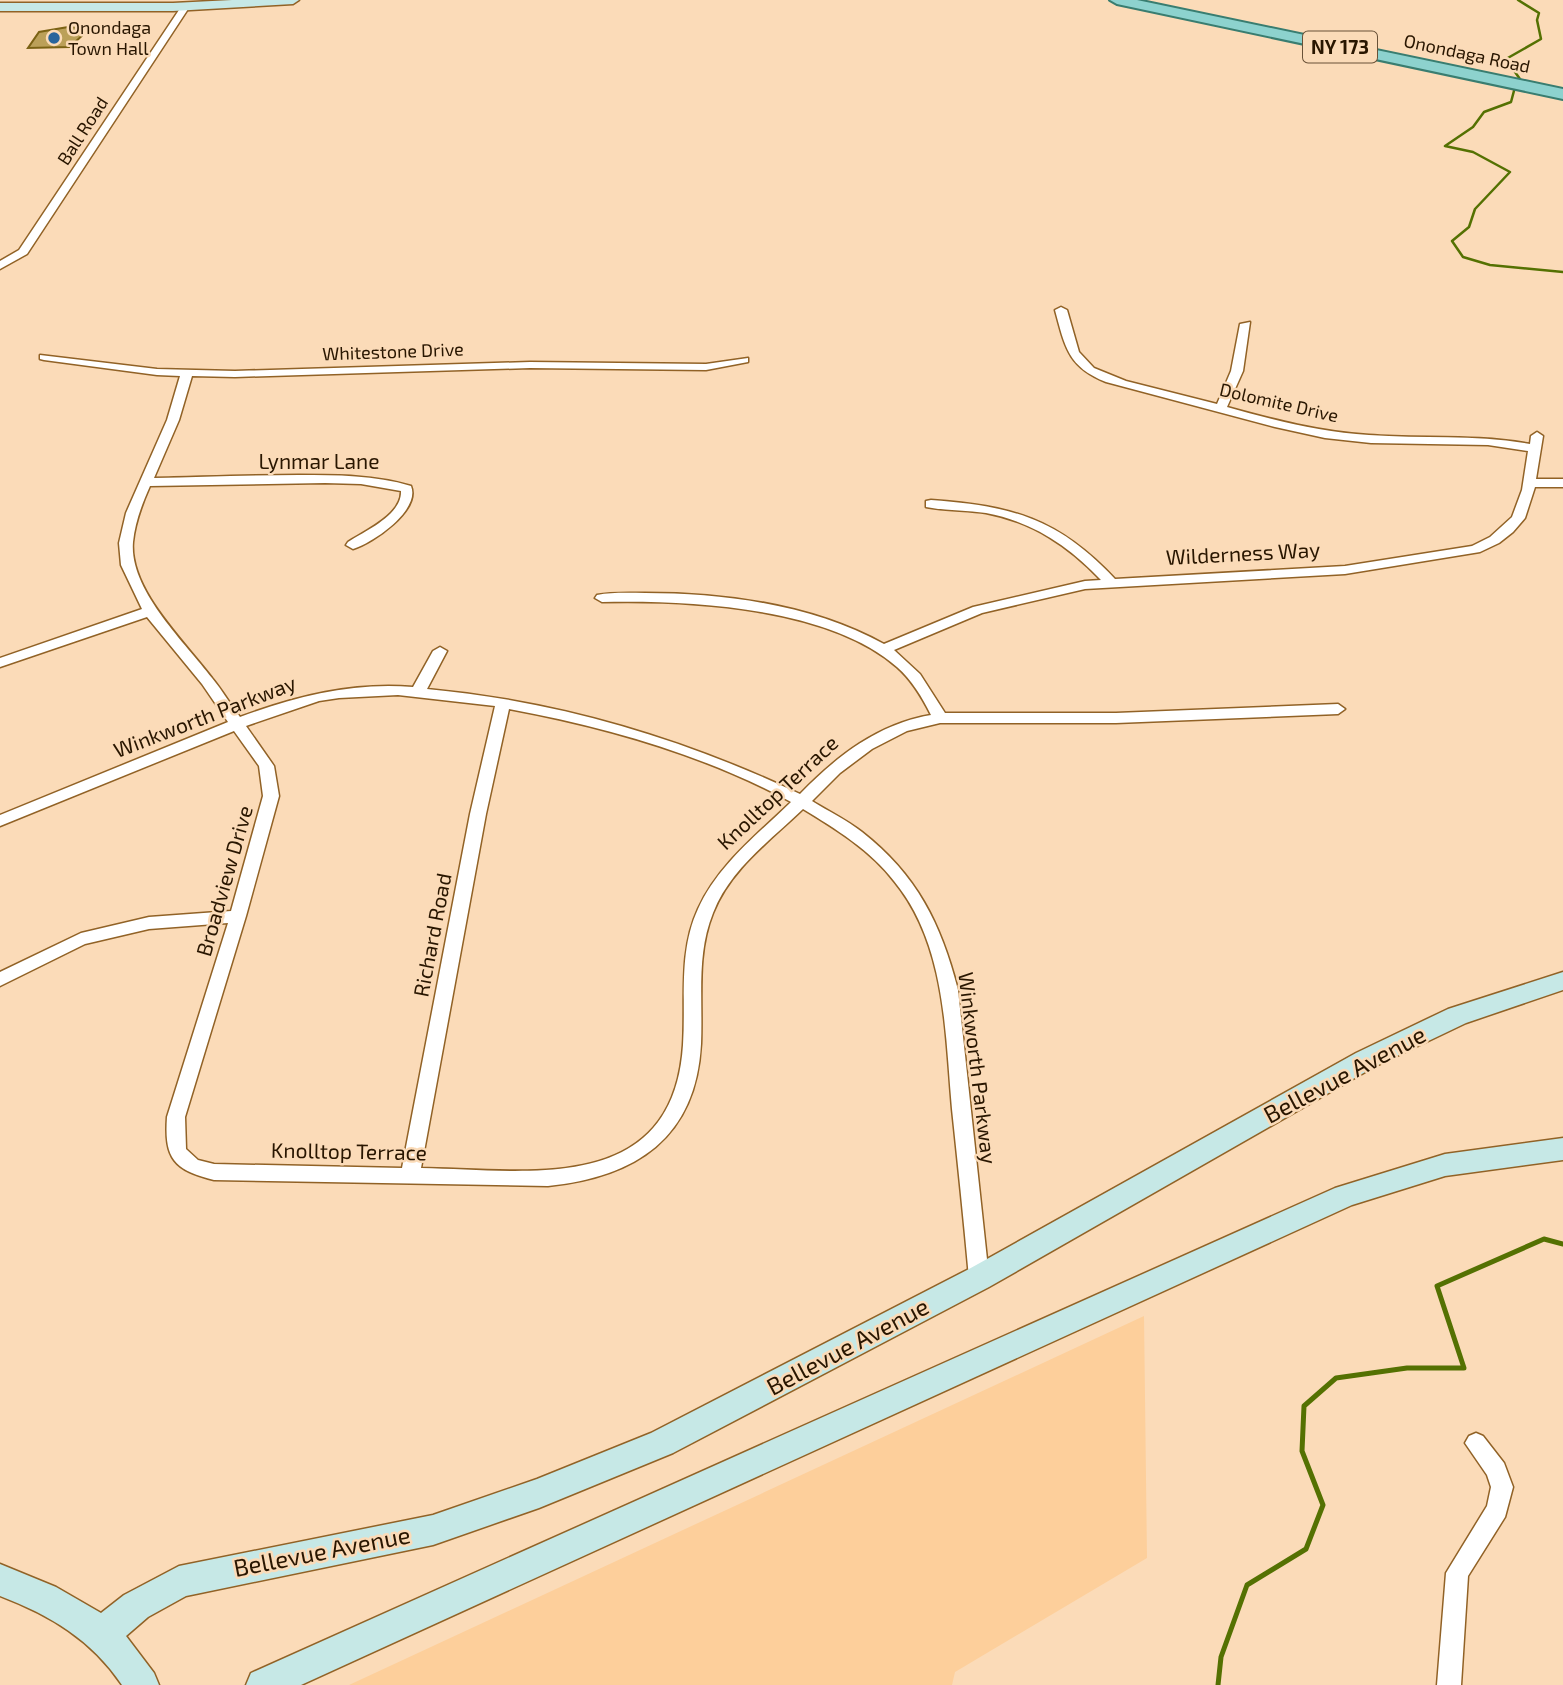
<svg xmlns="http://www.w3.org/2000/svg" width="1563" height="1685" font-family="'Exo 2',sans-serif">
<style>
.built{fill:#fdcf9b}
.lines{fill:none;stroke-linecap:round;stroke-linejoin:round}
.stream-far1{stroke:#547102;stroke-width:2.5}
.stream{stroke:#547102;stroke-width:5}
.building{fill:#bba059;stroke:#7b6214;stroke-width:2}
.street-casing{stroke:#916226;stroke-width:3}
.secondary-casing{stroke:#916226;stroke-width:3}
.primary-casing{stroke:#397d70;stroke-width:4}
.street{fill:#fff;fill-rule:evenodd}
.secondary{fill:#c6e8e6;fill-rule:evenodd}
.primary{fill:#8dd2ce;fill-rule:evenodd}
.poi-dot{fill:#29659c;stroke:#fbdbb8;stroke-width:2.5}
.labels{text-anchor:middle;stroke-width:5;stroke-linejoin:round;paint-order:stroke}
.far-poi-label{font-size:18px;fill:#291600;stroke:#fbdbb8;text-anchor:start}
.far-street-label{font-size:18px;fill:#291600;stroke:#fbdbb8}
.shield{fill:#fbdbb8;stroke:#685137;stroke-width:2}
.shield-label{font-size:19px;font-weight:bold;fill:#291600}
.street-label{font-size:21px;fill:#291600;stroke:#fbdbb8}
.near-street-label{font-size:24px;fill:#291600;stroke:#fbdbb8}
</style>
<rect width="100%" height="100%" fill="#fbdbb8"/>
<path class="built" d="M1144,1316L1147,1558L955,1672L952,1685H349Z"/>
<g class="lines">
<path class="stream-far1" d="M1518,0L1539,13L1537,20L1541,39L1506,59L1522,82
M1515,87L1511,102L1484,112L1473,127L1445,146L1473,152L1510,172L1475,209L1469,227L1452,241L1463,257L1490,265L1563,272"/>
<path class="stream" d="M1218,1685L1221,1657L1247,1585L1306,1549L1323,1505L1302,1451L1304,1406L1336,1378L1407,1368H1464L1437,1286L1544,1239L1563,1244"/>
</g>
<path class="building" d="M68,27L89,29L70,47L28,48L39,32Z"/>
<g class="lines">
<defs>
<path id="street" d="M183,4L190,6L27,254L0,269V261L19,250Z
M1061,307L1067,310L1079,352L1094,368L1126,381L1217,404L1231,371L1240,324L1250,322L1243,371L1227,407C1274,420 1320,432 1369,435C1423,439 1476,434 1530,444L1531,436L1537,432L1543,436L1536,479H1563V487H1535L1525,518L1513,532L1499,543L1480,552L1345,574L1085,589L982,613L894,650L920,674L945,713H1116L1338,704L1345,709L1338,714L1116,723H940L907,731L872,749L840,773L812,801C828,811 847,820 862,832C917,875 941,924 958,990L989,1278L986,1284L979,1287L972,1284L969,1278C964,1222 958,1165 952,1109C945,1032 946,944 894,881C870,850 836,829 803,809C771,840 730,869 713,913C696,955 703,999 701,1044C696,1138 636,1177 548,1186L214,1180C174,1170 164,1159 167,1117L228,923L149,929L85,944L0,986V972L81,933L149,917L231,911L263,796L259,766L234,731L0,826V815L228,722L202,684L147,617L0,667V658L142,609L121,565L119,543L126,513L167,420L180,376L157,375L44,360L40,359V355L157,369L235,371L530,362L706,364L748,358V362L706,370L530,368L235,377L192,376L179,420L154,478C202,477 251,475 299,475C337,475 375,475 411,486C421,510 373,543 353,549L346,545L348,542C365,531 402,515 401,491L361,484L325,483L150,486C142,504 135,522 133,542C129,590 185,642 212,678C222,690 230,704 240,717C296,696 353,682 413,687L433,651L440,647L447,651L427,689C557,701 682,738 800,794C837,756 878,724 931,715C922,697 912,680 897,667C829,607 689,600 602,602L595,598L597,595C612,592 630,593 645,593C725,593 813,605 884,644L973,607L1085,581L1101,580C1069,546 1033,522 986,513C966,510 946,511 926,507V501L931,500C1012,506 1058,518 1115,579L1345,566L1472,546L1490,537L1512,517L1522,490L1528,451L1488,445L1371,443L1325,438L1275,427L1106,382C1068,367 1065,347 1055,310ZM398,695L495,706L470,814L402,1168L214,1164L198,1160L186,1149L185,1117L246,916L279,796L274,766L246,726L319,701L339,698ZM509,709C606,727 705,755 791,802C757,835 718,865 698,909C678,952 686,1000 683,1045C673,1196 529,1170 421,1168L486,814Z
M1476,1433L1483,1436L1504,1463L1513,1487L1505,1517L1468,1576L1461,1685H1437L1446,1573L1487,1506L1491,1487L1487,1475L1465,1443L1469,1436Z"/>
<path id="secondary" d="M232,0H299L293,4L173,11H0V3H173Z
M1563,972V990L1466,1023L1374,1067L989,1287L673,1453L539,1508L433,1545L186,1596L148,1617L126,1636L154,1673L159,1685H122C92,1640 50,1615 0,1596V1564L56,1587L101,1613L124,1595L179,1566L433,1515L537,1479L651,1433L969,1269L1356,1053L1448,1009Z
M1563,1138V1160L1445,1176L1352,1205L301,1685H246L251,1673L1335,1188L1445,1154Z"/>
<path id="primary" d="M1110,0H1137L1563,89V99L1117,4Z"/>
</defs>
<use href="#street" class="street-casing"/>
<use href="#secondary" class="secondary-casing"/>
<use href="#primary" class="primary-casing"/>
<use href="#street" class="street"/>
<use href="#secondary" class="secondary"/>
<use href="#primary" class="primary"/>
</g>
<circle class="poi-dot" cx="54" cy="38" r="7"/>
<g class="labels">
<g class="far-poi-label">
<text x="68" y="34">Onondaga<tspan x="68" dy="21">Town Hall</tspan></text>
</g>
<g class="far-street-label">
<text transform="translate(1467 54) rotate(12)" y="6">Onondaga Road</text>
<text transform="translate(83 131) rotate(-57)" y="6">Ball Road</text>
<text transform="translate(393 352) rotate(-2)" y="6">Whitestone Drive</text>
<text transform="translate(1279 403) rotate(13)" y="6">Dolomite Drive</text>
</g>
<rect class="shield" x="1303" y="31.5" width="74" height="31" rx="5"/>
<g class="shield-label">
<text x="1340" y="54">NY 173</text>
</g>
<g class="street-label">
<text x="319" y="469">Lynmar Lane</text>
<text transform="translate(1243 554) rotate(-3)" y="7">Wilderness Way</text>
<text transform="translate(205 717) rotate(-21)" y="7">Winkworth Parkway</text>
<text transform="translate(778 793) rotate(-43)" y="7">Knolltop Terrace</text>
<text transform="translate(225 881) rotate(-74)" y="7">Broadview Drive</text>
<text transform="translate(433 935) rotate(-79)" y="7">Richard Road</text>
<text transform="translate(977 1068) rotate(83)" y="7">Winkworth Parkway</text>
<text transform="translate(349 1152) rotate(1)" y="7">Knolltop Terrace</text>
</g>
<g class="near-street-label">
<text transform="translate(1345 1075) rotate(-28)" y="8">Bellevue Avenue</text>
<text transform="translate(848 1347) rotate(-28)" y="8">Bellevue Avenue</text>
<text transform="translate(322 1552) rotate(-11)" y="8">Bellevue Avenue</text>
</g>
</g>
</svg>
